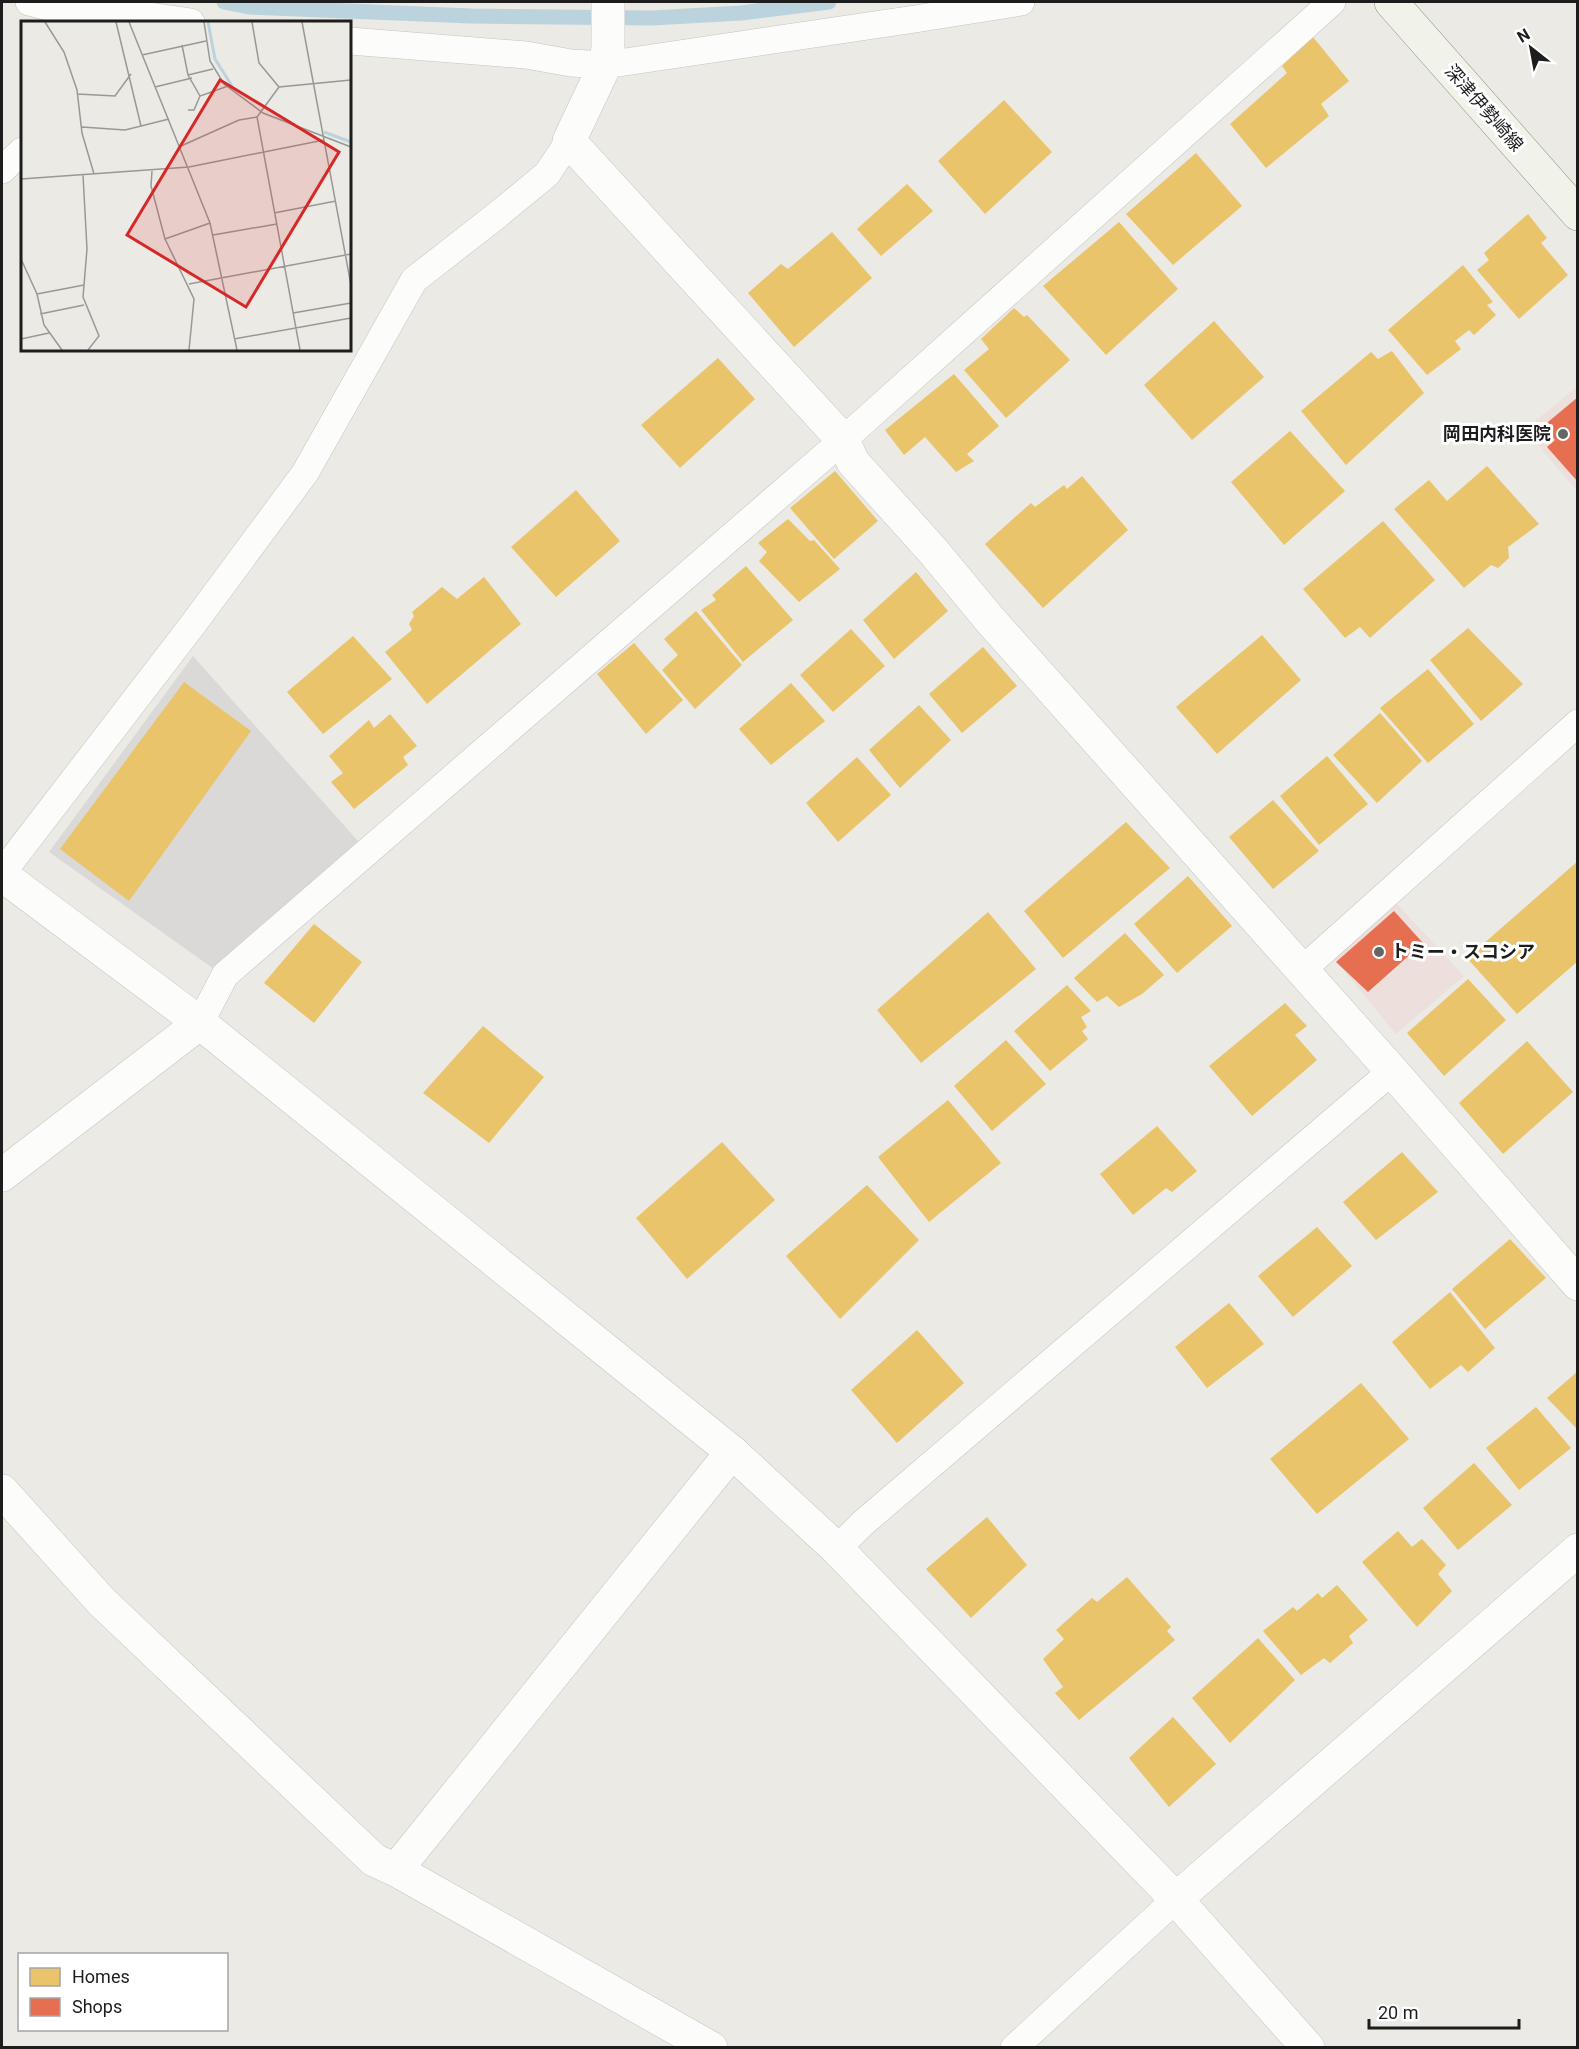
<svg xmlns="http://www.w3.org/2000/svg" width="1579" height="2049" font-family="Roboto,'Noto Sans JP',sans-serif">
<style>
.residential{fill:#dad9d7}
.commercial{fill:#eddfdb}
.homes{fill:#e9c46a}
.shops{fill:#e76f51}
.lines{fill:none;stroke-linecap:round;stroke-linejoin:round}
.stream{stroke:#bad3dd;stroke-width:15}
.service-casing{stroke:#c4c4c1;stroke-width:28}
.minor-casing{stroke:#c4c4c1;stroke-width:34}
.tertiary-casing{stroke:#c4c4c1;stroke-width:34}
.secondary-casing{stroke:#91947e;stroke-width:34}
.service{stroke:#fcfcfb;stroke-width:27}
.minor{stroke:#fcfcfb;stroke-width:33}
.tertiary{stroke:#fcfcfb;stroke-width:33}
.secondary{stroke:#f1f2ea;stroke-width:33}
.poi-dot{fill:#656563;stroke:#fff;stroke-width:2}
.labels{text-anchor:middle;stroke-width:6;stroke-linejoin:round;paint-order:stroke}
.street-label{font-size:18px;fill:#1d1d1d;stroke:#fff}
.poi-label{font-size:18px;font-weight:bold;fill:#1d1d1d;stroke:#fff;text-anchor:end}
.inset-river{fill:none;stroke:#bad3dd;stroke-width:3}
.inset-road{fill:none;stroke:#999895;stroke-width:1.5}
.view{fill:#d62828;fill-opacity:0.15;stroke:#d62828;stroke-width:3}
.inset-edge{fill:none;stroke:#1d1d1d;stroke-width:3}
</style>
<rect width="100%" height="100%" fill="#ebeae5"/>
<path class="residential" d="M193,656L358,841L214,969L49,852Z"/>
<path class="commercial" d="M1577,387V491L1532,438L1534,422Z
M1396,903L1464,976L1396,1034L1332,956Z"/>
<path class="homes" d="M1313,37L1349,81L1321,104L1329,116L1266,168L1230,124L1287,73L1282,66Z
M1004,100L1052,152L985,214L938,161Z
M1196,153L1242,206L1173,265L1126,214Z
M907,184L933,211L881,256L857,229Z
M1528,214L1547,238L1541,243L1568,275L1519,319L1477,270L1489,260L1484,253Z
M1119,222L1178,289L1106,355L1043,286Z
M832,232L872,278L794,347L748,293L781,264L788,269Z
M1463,265L1493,302L1487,305L1496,315L1474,335L1469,330L1455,341L1461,349L1427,375L1388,330Z
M1014,308L1024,317L1027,315L1070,360L1006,418L964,370L989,349L981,339Z
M1214,321L1264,377L1192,440L1144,385Z
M1392,351L1424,393L1346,465L1301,411L1371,352L1378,359Z
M718,358L755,399L680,468L641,425Z
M954,374L999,426L967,454L974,461L956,472L925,437L904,455L885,430Z
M1290,431L1345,491L1284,545L1231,482Z
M1487,466L1539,524L1508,547L1509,558L1498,568L1491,565L1464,588L1394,509L1429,480L1447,501Z
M835,471L878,521L834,559L790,508Z
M1082,476L1128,530L1043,608L985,544L1031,503L1035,507L1064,485L1067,489Z
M576,490L620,541L556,597L511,547Z
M788,519L810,541L814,540L840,569L799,602L759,561L767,552L758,543Z
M1383,521L1435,580L1370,638L1360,627L1345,638L1303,589Z
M746,566L793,620L743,662L701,610L716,600L712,595Z
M916,572L948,611L894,659L863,620Z
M484,577L521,624L427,704L385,652L412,630L409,624L414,616L412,612L442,587L457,599Z
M696,611L742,665L695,709L662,670L678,655L664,639Z
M1468,628L1523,684L1481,721L1430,660Z
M851,629L885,666L833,712L800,675Z
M1262,635L1301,680L1217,754L1176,707Z
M353,636L392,679L323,734L287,692Z
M634,643L683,700L646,734L597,674Z
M983,647L1017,686L962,733L929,694Z
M1428,669L1474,724L1428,763L1380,708Z
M184,682L251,731L129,901L60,849Z
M791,683L825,721L771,765L739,729Z
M919,705L951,740L900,788L869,750Z
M1380,713L1422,761L1377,803L1333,755Z
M390,714L417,746L403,757L408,765L354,809L331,782L343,773L329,756L369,720L374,728Z
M1327,756L1368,804L1319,845L1280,796Z
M857,757L891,795L838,842L806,803Z
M1273,800L1319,851L1273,889L1229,837Z
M1126,822L1170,868L1063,958L1024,911Z
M1578,861V961L1517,1014L1467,958Z
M1188,876L1232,926L1177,973L1134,924Z
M988,912L1036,969L921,1063L877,1010Z
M314,924L362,962L314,1023L264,983Z
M1125,933L1164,975L1142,994L1119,1007L1107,996L1097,1002L1074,978Z
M1468,979L1506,1020L1444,1076L1407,1033Z
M1067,985L1091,1011L1081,1017L1087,1027L1082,1031L1088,1039L1050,1071L1014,1031Z
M1285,1003L1307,1026L1295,1035L1317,1060L1252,1116L1209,1066Z
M483,1026L544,1077L489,1143L423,1093Z
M1006,1040L1046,1084L992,1131L954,1086Z
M1527,1041L1573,1092L1503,1154L1459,1103Z
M948,1100L1001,1163L929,1222L878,1157Z
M1157,1126L1197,1171L1172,1192L1166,1188L1133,1215L1100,1174Z
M722,1142L775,1200L687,1279L636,1218Z
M1402,1152L1438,1192L1376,1240L1343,1202Z
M867,1185L919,1240L840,1319L786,1256Z
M1317,1227L1352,1266L1293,1317L1258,1276Z
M1510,1239L1546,1278L1485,1329L1452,1289Z
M1450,1292L1495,1348L1468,1372L1461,1365L1430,1389L1392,1342Z
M1229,1303L1264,1344L1207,1388L1175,1347Z
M917,1330L964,1383L897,1443L851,1390Z
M1578,1371V1430L1547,1398Z
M1361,1383L1409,1439L1317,1514L1270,1459Z
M1536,1407L1571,1448L1519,1490L1486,1448Z
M1474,1463L1512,1505L1458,1550L1423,1508Z
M987,1517L1027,1565L971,1618L926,1569Z
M1398,1531L1412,1547L1422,1539L1446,1565L1438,1574L1452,1591L1417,1627L1362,1562Z
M1127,1577L1171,1627L1167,1631L1175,1640L1079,1720L1055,1693L1063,1687L1043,1659L1064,1639L1056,1630L1092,1598L1097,1602Z
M1337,1585L1368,1620L1349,1636L1353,1643L1330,1663L1324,1658L1301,1675L1263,1631L1293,1607L1297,1611L1318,1593L1322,1598Z
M1258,1638L1295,1680L1230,1743L1192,1698Z
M1173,1717L1216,1764L1169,1807L1129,1758Z"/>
<path class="shops" d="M1578,397V482L1547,447L1555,440L1542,427Z
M1394,911L1423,943L1368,992L1336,962Z"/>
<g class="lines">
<path class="stream" d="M224,2L249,7L471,16L652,18L741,13L829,2"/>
<defs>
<path id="service" d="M29,2L56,9L121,12L191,22
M350,41L526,55L571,63L605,65L915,19L1021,2
M2,170L22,151
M2,873L191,627L305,473L414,280L496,216L547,174L569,141
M1302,970L1578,723
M200,1023L225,975L843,440L1332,2
M837,1549L863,1523L1392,1071
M1014,2048L1176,1899"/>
<path id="minor" d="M608,2V48L605,65L569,141L843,440L853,462L933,551L991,621L1392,1071L1578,1284
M2,1175L200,1023
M2,1491L101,1601L374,1860L396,1870L732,1452
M396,1870L711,2048
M1176,1899L1578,1550"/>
<path id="tertiary" d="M2,875L200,1023L732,1452L837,1549L1176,1899L1308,2048"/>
<path id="secondary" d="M1391,2L1578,214"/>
</defs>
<use href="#service" class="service-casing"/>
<use href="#minor" class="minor-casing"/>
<use href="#tertiary" class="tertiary-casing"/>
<use href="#secondary" class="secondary-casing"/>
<use href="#service" class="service"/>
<use href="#minor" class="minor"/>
<use href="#tertiary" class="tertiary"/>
<use href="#secondary" class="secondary"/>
</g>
<g class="poi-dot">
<circle cx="1563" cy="434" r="6"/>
<circle cx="1379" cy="952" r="6"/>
</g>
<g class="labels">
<g class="street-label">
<text transform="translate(1484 108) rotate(49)" y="6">深津伊勢崎線</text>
</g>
<g class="poi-label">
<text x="1551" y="440">岡田内科医院</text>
<text x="1391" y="958" text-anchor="start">トミー・スコシア</text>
</g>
</g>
<g transform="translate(21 21)">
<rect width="330" height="330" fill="#ebeae5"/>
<path class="inset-river" d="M187,1L194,38L211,65M303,111L330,121"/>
<path class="inset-road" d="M24,1L43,31L56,69L61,112L73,153M95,1L120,105M108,1L189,202L216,329M183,1L189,40L203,63L242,92L330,126M231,1L238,42L258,66M281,1L330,264M161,24L167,54L179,75M121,34L185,20M167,54L192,48M134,66L171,57M56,73L94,75L110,53M167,89H173L179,75L207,65M61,106L104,109L148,98M160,125L218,99L236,96M131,150L130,165L144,218L189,202M62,154L66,228L62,276L78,315L67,329M0,158L168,146L303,119M253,192L315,180M192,214L256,203M144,218L173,278L168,329M0,238L16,273L23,304L41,329M168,263L330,233M16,273L63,264M272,292L330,282M19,293L63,284M0,318L28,312M213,318L330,297M279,329L236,96L258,66L330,59"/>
<path class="view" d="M199,59L318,131L225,286L106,214Z"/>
<rect width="330" height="330" class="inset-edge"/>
</g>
<rect width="1579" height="2049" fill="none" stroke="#1d1d1d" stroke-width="6"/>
<rect x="18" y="1953" width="210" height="78" fill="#ffffff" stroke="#a5a5a5" stroke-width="1.5"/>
<rect x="30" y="1968" width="30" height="18" fill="#e9c46a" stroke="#a5a5a5" stroke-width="1.5"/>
<text x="72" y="1983" font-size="18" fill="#1d1d1d">Homes</text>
<rect x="30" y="1998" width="30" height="18" fill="#e76f51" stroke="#a5a5a5" stroke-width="1.5"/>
<text x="72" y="2013" font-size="18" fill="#1d1d1d">Shops</text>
<g transform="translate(1531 48) rotate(329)" stroke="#ffffff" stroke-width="4.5" paint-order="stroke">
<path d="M0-4.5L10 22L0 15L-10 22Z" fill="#1d1d1d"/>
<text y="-9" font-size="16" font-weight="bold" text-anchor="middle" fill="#1d1d1d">N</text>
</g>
<path d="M1369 2019v9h150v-9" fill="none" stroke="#1d1d1d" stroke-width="3"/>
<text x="1378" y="2019" font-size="18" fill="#1d1d1d" stroke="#ffffff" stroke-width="4.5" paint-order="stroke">20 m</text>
</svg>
